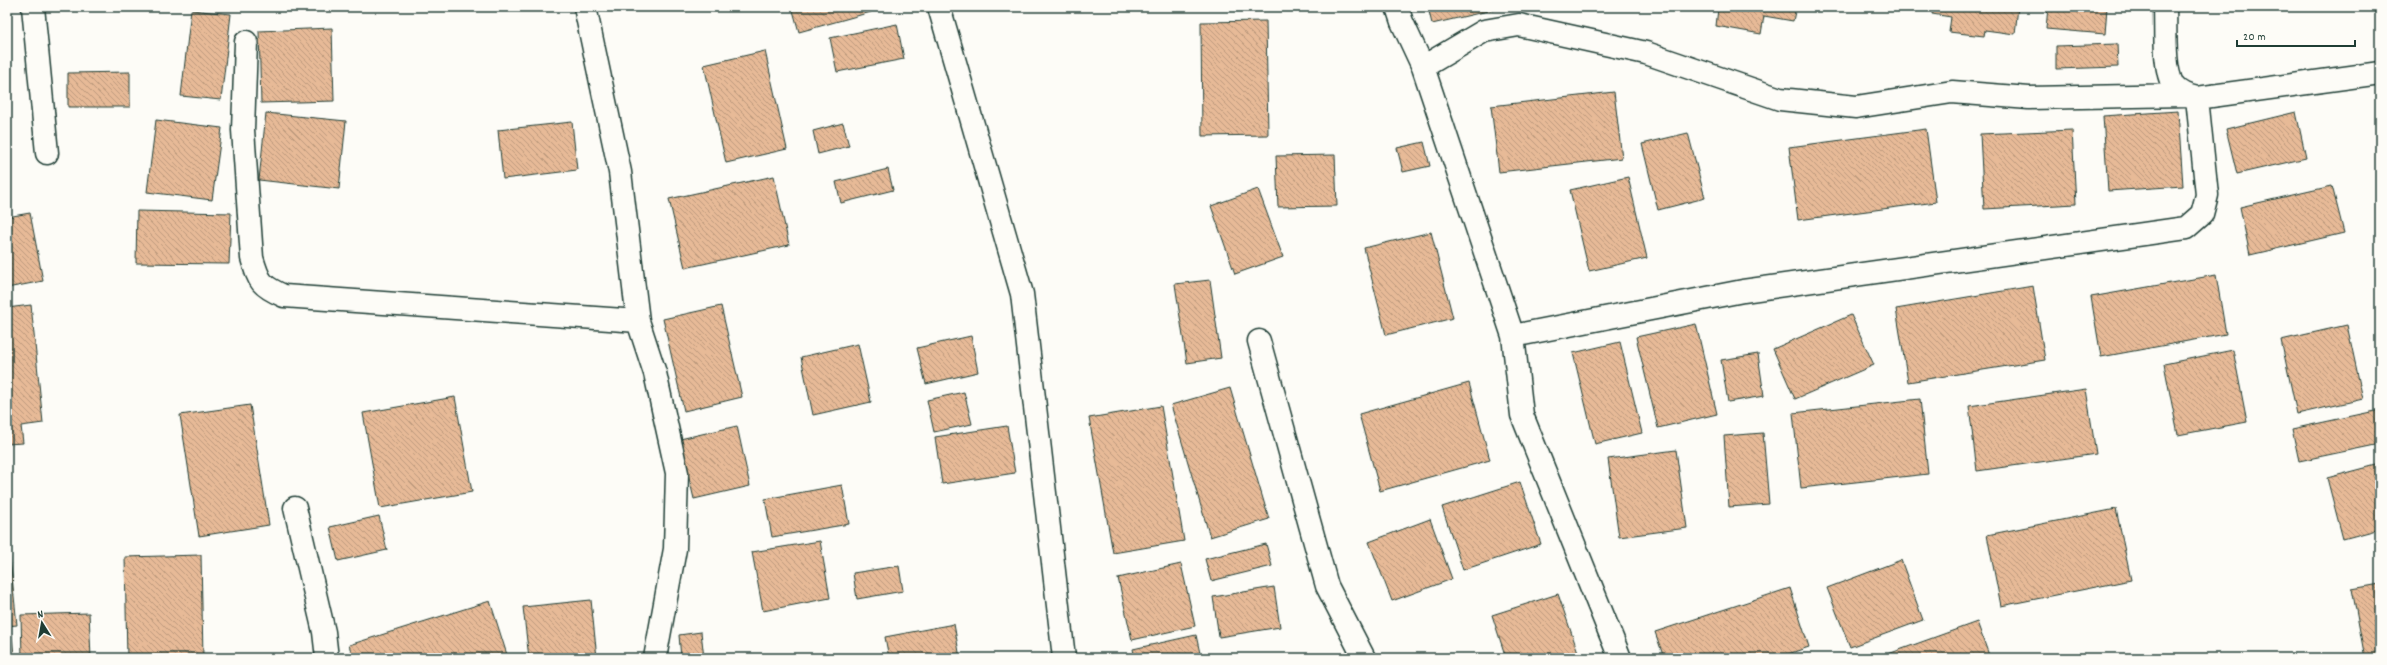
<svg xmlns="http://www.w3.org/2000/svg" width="2387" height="665" font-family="Dekko,sans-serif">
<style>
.building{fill:url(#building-back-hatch);stroke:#1f3d34}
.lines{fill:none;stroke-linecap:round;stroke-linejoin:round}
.street-casing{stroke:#1f3d34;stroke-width:25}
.street{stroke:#fdfcf7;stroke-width:22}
</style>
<defs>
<pattern id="building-back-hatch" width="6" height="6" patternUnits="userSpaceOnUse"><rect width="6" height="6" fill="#e7ba97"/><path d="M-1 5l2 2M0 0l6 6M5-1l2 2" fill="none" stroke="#bb987c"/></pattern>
</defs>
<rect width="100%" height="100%" fill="#fdfcf7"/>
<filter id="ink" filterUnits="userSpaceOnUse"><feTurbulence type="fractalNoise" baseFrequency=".025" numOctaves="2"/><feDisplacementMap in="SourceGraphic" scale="8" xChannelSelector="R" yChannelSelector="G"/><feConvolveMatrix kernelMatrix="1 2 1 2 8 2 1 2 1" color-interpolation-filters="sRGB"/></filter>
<g filter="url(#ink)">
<path class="building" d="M792,7H869L871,12L799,32Z
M1232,7H1287V11Z
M1428,7H1501V8L1432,24Z
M1703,7H1796L1793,21L1764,16L1761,34L1716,26L1718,9Z
M1933,7H2018L2015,34L1985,30L1984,36L1949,32L1951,17L1932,14Z
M2048,7H2107L2105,34L2046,29Z
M191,10L231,14L221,100L181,96Z
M1266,21L1268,135L1202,136L1201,22Z
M897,24L904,59L837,72L830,38Z
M332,28L334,101L261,103L259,31Z
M2117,44L2118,67L2056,69V46Z
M765,51L787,149L726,163L704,65Z
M130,72V107H68V73Z
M1614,92L1622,158L1499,172L1491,106Z
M2178,111L2183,186L2108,191L2103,116Z
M2296,112L2306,158L2237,174L2226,129Z
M266,113L346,121L339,189L259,180Z
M156,120L222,128L212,200L147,192Z
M572,122L577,170L503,179L498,130Z
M843,123L849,146L818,154L813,131Z
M1926,129L1936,202L1798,220L1789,147Z
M2072,130L2076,204L1984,209L1980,134Z
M1688,133L1705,198L1658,210L1642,144Z
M1424,142L1430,166L1403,172L1397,148Z
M1335,155L1337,206L1278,207L1276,156Z
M888,169L893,190L841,203L836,182Z
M774,176L789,245L685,268L669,199Z
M1628,177L1647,258L1589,271L1570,190Z
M2332,186L2344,233L2250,255L2240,207Z
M1258,189L1283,257L1235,274L1211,206Z
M137,211L231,213L229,264L136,263Z
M30,213L43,281L7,288V217Z
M1431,232L1453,318L1386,335L1364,248Z
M2216,275L2226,334L2101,357L2091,297Z
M1210,280L1221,358L1187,363L1175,284Z
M2033,286L2045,360L1908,382L1896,309Z
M31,305L43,423L21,426L23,443L7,444V308Z
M721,306L742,397L684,411L663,319Z
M1851,315L1874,365L1795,399L1773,349Z
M1696,324L1717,414L1658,428L1636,337Z
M2347,325L2363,399L2297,414L2281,340Z
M971,336L978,372L926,384L917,348Z
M1620,342L1642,433L1595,444L1573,353Z
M858,344L871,402L813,415L801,357Z
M2233,350L2247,422L2178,435L2164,364Z
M1758,354L1764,396L1728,402L1721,360Z
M1469,383L1490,460L1380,491L1359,414Z
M1230,388L1269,519L1210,537L1171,405Z
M2086,389L2096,454L1977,471L1969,406Z
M964,392L972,424L934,432L927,400Z
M455,397L472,492L380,508L363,413Z
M1920,399L1928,474L1801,488L1793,413Z
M250,405L269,525L199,536L180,415Z
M1161,406L1184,541L1113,553L1089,418Z
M2380,410V444L2299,461L2292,429Z
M737,426L750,486L694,499L680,439Z
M1007,426L1015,473L942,484L935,437Z
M1763,433L1769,504L1729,507L1724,436Z
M1676,450L1687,528L1619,537L1608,459Z
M2380,464V529L2343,539L2327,478Z
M1520,482L1541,544L1463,570L1442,507Z
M842,485L849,524L772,537L765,499Z
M2116,509L2131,580L2001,606L1987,535Z
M379,516L387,550L338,561L330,527Z
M1430,519L1452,579L1392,601L1369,542Z
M820,541L830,598L763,611L752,552Z
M1266,544L1272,566L1211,581L1205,559Z
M7,548H9L17,625L7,626Z
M201,555L203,658H127L125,557Z
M1901,560L1923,620L1850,647L1827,588Z
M1181,564L1195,626L1132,640L1118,578Z
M899,566L903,591L857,599L853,573Z
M2380,584V658H2365L2352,589Z
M1274,587L1280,627L1219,637L1213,597Z
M1790,588L1809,647L1776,658H1664L1655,632Z
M1558,594L1580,658H1506L1492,615Z
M591,600L597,658H529L523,607Z
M490,601L508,658H353L349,645Z
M89,613L91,658H22L21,615Z
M1977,622L1990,658H1877Z
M954,624L960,658H889L885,637Z
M701,632L704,658H681L679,635Z
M12,634L14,658H7V635Z
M1196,635L1201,658H1135L1133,649Z"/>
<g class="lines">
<defs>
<path id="street" d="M33,7L47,153
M585,7L620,172L638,321L655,373L677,473L675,549L655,658
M939,7L1022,294L1064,658
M1397,7L1402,22L1423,67L1513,336L1522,415L1620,658
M2165,7C2166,27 2163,68 2173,85C2178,93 2189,96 2197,98L2380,73
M246,42L243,130L252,258C259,282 261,286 284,296L638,321
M1423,67L1484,31L1519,25L1646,53L1780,99L1856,107L1952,92L2029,98L2185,95
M1513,336L1743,291L2186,228L2202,214L2207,195L2197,98
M1259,341L1327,586L1364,658
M295,508L324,632L327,658"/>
</defs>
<use href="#street" class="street-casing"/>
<use href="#street" class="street"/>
</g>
</g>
<rect width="2387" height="665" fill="none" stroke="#fdfcf7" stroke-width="24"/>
<rect x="12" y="12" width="2363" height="641" fill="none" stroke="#1f3d34" stroke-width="1.5" filter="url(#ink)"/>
<g transform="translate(42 623) rotate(349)" stroke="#fdfcf7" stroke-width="3" paint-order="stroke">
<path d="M0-3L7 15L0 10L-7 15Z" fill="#1f3d34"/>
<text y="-6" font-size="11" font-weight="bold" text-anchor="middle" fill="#1f3d34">N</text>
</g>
<path d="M2237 40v6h118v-6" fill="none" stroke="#1f3d34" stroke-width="2"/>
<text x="2243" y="40" font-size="12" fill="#1f3d34" stroke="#fdfcf7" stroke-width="3" paint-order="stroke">20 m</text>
</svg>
